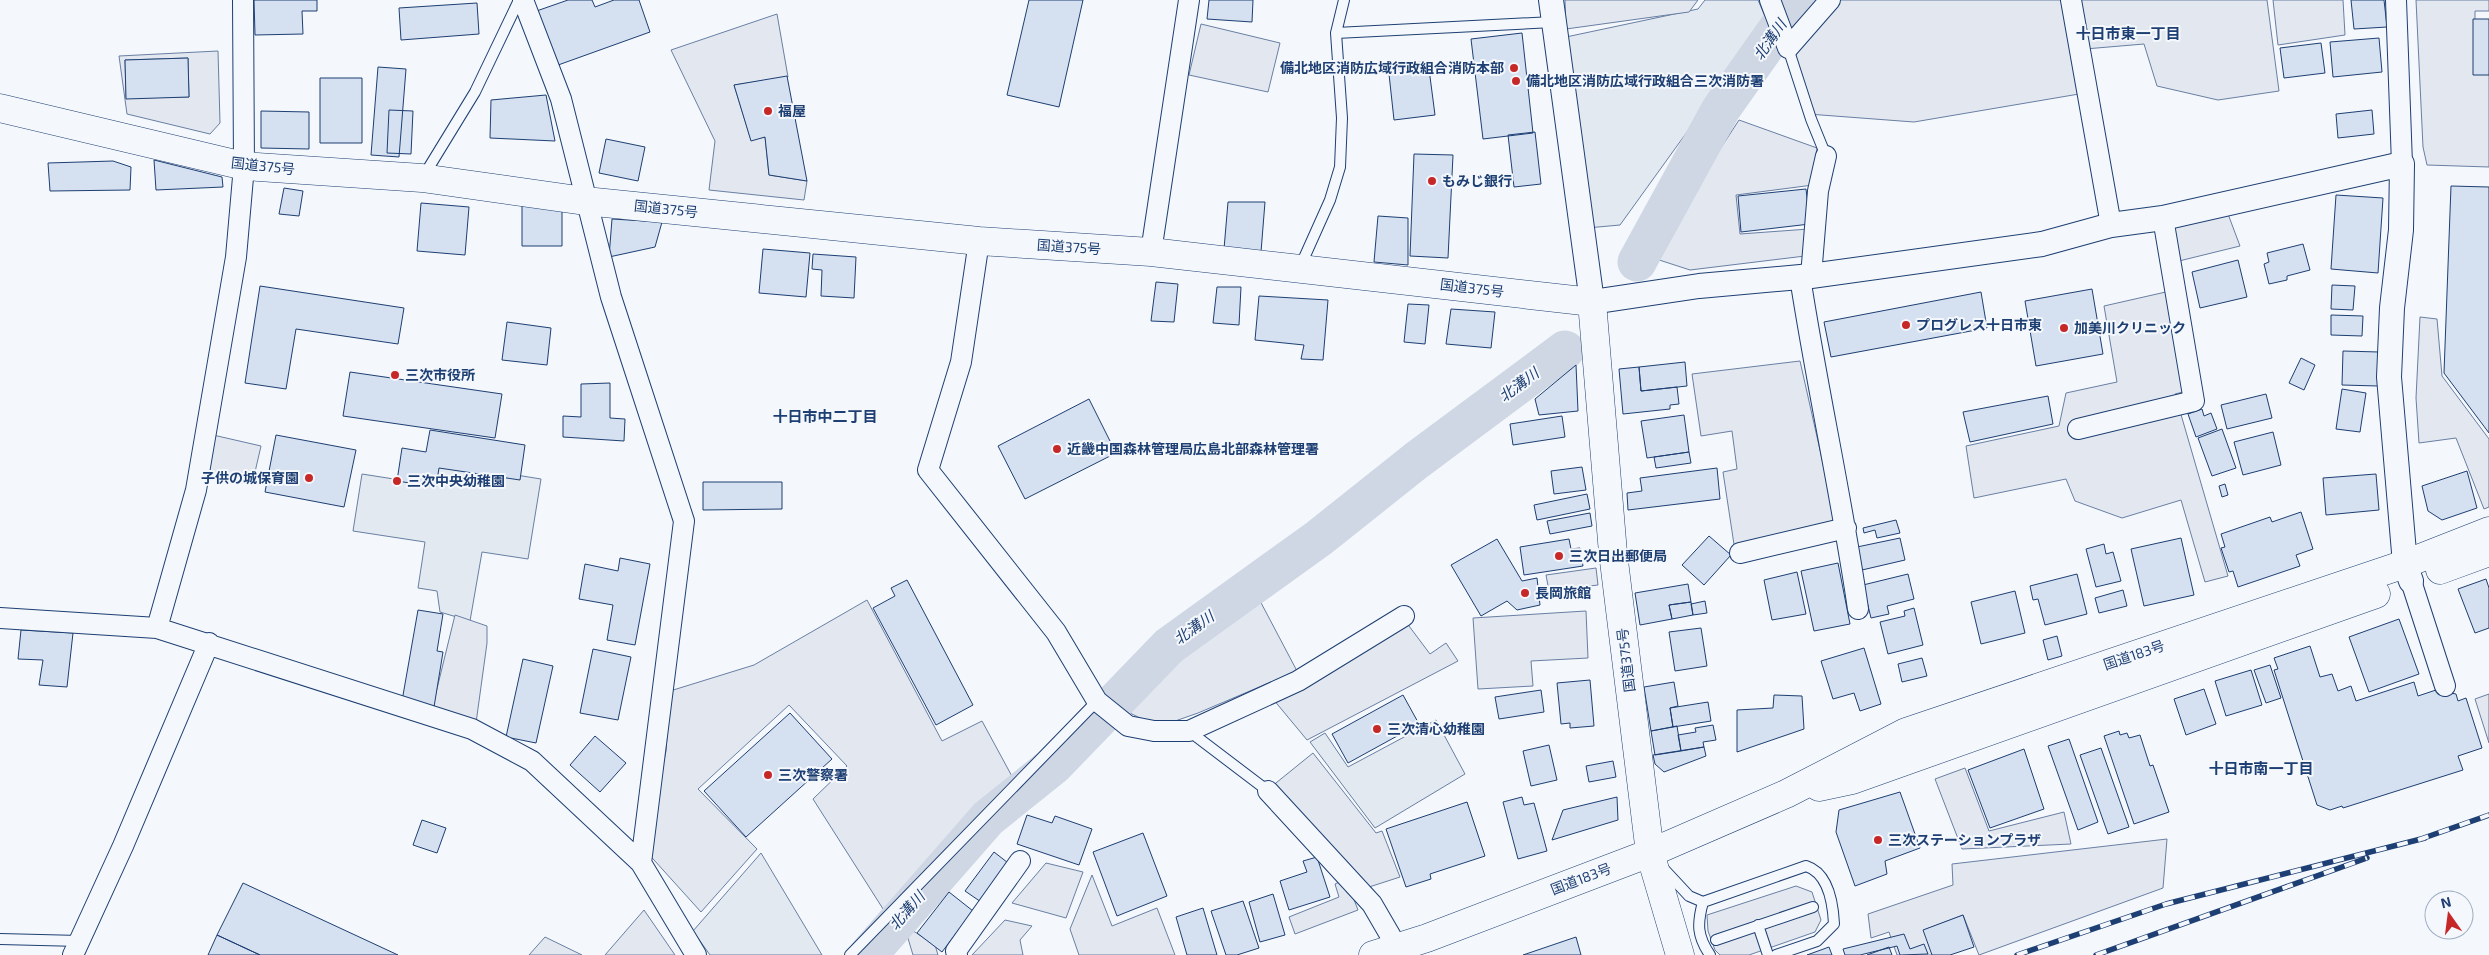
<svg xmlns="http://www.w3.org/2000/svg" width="2489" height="955" font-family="'Exo 2','Noto Sans JP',sans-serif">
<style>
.green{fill:#e3e9f0;stroke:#687fa3}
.parking{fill:#e3e8f0;stroke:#687fa3;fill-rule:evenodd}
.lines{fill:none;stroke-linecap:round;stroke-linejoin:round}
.river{stroke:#cfd7e4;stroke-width:39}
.building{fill:#d5e0f0;stroke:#1d3f73}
.service-casing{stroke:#1d3f73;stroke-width:12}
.minor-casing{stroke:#1d3f73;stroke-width:22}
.tertiary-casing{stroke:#1d3f73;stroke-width:26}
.secondary-casing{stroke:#1d3f73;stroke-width:29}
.trunk-casing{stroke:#1d3f73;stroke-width:29}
.service{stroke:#f4f7fb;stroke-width:10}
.minor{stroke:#f4f7fb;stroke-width:20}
.tertiary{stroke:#f4f7fb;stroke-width:24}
.secondary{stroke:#f4f7fb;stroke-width:28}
.trunk{stroke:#f4f7fb;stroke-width:28}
.rail-casing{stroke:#1d3f73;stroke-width:5.5}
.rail{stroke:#f4f7fb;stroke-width:4;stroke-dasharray:11;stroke-linecap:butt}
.poi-dot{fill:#c62828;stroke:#f4f7fb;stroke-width:2}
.labels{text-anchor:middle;stroke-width:4;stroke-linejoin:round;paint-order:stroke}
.poi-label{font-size:14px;font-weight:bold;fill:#1d3f73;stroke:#f4f7fb;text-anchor:start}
.street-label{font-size:14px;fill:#1d3f73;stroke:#f4f7fb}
.neighbourhood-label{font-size:15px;font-weight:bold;fill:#1d3f73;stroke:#f4f7fb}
.water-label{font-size:15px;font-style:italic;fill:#1d3f73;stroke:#f4f7fb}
</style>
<rect width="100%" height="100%" fill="#f4f7fb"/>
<path class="green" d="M1705,0H1758L1767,21L1620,225L1587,228L1566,37L1698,9Z
M436,462L541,479L528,559L482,552L470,621L440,612L437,591L418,588L425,542L353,531L362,474L432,485Z
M1436,720L1465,774L1375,828L1310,742L1325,733L1348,767Z
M761,853L822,955H710L693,931Z"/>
<path class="parking" d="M1565,0H1698L1689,12L1566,29Z
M1830,0H2067L2079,94L1914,122L1808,114L1788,48Z
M2073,0H2267L2279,91L2218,100L2157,86L2144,44L2085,49Z
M2273,0H2343L2345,35L2278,45Z
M2416,0H2489V11H2475V70L2489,71V167L2427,165L2423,147Z
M777,14L788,77L734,85L751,140L765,137L769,175L807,181L804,200L709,190L715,141L671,50Z
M1201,24L1280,43L1268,92L1189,75Z
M218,51L220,123L210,134L127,114L119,56ZM188,58L189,97L126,98L125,60Z
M1739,120L1817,148L1813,185L1736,195L1740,234L1809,229L1805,256L1690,270L1650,257Z
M2228,214L2240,246L2179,261L2173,227Z
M2179,289L2195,389L2175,394L2228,576L2205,582L2181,500L2122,518L2075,501L2066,479L1974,498L1966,446L2059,426L2066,393L2117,382L2104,306Z
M2420,317L2437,319L2442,376L2489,439V507L2484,509L2456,438L2419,443L2416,398Z
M1800,361L1835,517L1830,527L1735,551L1723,472L1737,469L1732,431L1701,436L1692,374Z
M200,432L261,446L252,485L191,472Z
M1596,568L1598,585L1549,591L1546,575Z
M1258,597L1297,671L1198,713L1158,727L1126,711L1169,668Z
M867,600L942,741L982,721L1014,780L885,912L813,799L847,766L789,705L698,789L757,849L701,912L645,850L666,751L670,691L754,665Z
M1586,611L1588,658L1531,661L1533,686L1478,689L1473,618Z
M455,615L487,626V643L476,723L432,709Z
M1406,622L1430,654L1446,643L1458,661L1307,740L1273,699Z
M2489,694V743L2475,699Z
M1313,753L1376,833L1382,831L1400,877L1366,888L1271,787Z
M1965,768L1989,831L2064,812L2071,844L1962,849L1935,779Z
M2167,839L2163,888L1979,955L1963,915L1924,930L1934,955H1897L1889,932L1871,938L1868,914L1953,885L1952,864Z
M1046,863L1083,872L1066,918L1012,903Z
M1092,875L1112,926L1157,908L1175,955H1079L1070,929Z
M1346,879L1358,910L1295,934L1289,917L1339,897L1335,884Z
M1796,886L1812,892L1821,920L1815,932L1749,955H1720L1715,950L1708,931L1707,915Z
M644,910L675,955H605Z
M1005,920L1032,926L1020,940L1023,955H972Z
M904,925L935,945L938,955H913Z
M545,937L582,955H529Z"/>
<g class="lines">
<path class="river" d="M1637,262L1721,109L1798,0
M868,955L988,818L1054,765L1169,646L1319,538L1417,460L1565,350"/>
</g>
<path class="building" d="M254,0H317V11H302L303,34L255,35Z
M568,0H592L595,7L614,0H639L650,32L547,69L528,14Z
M1029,0H1083L1059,107L1007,95Z
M1209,0H1253L1252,22L1207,19Z
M2351,0H2384L2387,27L2354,29Z
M477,3L479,34L401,40L399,8Z
M2473,19H2489V75H2473Z
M1522,33L1533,133L1483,139L1471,39Z
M2379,38L2382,72L2333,77L2330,42Z
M2321,43L2325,73L2284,78L2280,48Z
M188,58L189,97L126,99L125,60Z
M1422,62V70L1429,69L1435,115L1394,120L1389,74L1396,73L1395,65Z
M378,67L406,69L399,157L371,155Z
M787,76L807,181L769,175L765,137L751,141L734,85Z
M320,78H362V143H320Z
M546,95L555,141L490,138L491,100Z
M389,110L413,111L411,154L387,153Z
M2372,110L2374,134L2338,138L2336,114Z
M261,111L309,112V149L261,148Z
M1535,132L1541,184L1514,187L1508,135Z
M606,139L645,147L638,181L599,173Z
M1414,154L1453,155L1448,258L1410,256Z
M154,160L222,177L223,187L156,190Z
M113,161L131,167L130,190L50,191L48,163Z
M2451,186L2489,187V433L2444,373Z
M284,188L303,191L299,216L279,214Z
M1806,189L1810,224L1741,232L1738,196Z
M2336,195L2383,198L2378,273L2331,269Z
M1228,202H1265L1261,252L1224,249Z
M421,203L469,207L465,255L417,251Z
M522,206H562V246H522Z
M1378,216L1408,218V265L1374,262Z
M612,219L662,222L655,247L609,257Z
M2303,244L2310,270L2287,276V280L2269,284L2264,264L2269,262L2267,253Z
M763,249L810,253L806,297L759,293Z
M813,254L856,257L854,298L821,296L822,270L812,269Z
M2238,260L2247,297L2200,308L2192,272Z
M1156,282L1178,284L1174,322L1151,321Z
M2332,285L2355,286L2353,310L2331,309Z
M260,286L404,308L398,344L296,329L286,389L245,383Z
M1217,287H1241L1239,325L1213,323Z
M2092,289L2103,354L2036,366L2025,301Z
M1981,292L1987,328L1831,357L1824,322Z
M1259,296L1328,300L1323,360L1301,359L1304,345L1255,340Z
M1408,304L1429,305L1425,344L1404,342Z
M1451,309L1495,312L1491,348L1446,344Z
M2331,315L2363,316L2362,336L2331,335Z
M507,322L551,328L547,365L502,360Z
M2343,351L2379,352L2378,386L2342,385Z
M2301,358L2315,365L2304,390L2289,383Z
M1685,362L1687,386L1641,391L1639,367Z
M1576,365L1578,411L1539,415L1535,399Z
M1639,367L1641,391L1677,387L1679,404L1670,405V409L1623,414L1619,369Z
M350,372L502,394L495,438L343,416Z
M610,383V418L625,419L624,441L563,437V416L581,417V384Z
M2342,389L2366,393L2360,432L2336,429Z
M2266,394L2272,418L2227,429L2221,405Z
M2048,396L2053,424L1970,442L1963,412Z
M1089,399L1116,453L1025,499L998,446Z
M2202,409L2204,416L2211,413L2217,429L2196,437L2188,414Z
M1684,415L1689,452L1647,458L1641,421Z
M1562,416L1565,437L1513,445L1510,424Z
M2222,429L2236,468L2212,476L2198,438Z
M430,430L525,445L520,480L439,468L436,487L397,481L402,448L426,452Z
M2273,432L2281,465L2243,475L2234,442Z
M276,435L356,450L344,507L265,492Z
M1689,452L1691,463L1656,468L1654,457Z
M1582,467L1586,490L1554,494L1551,471Z
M1717,468L1720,499L1628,510L1627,493L1642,491L1640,478Z
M2467,471L2477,508L2442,520L2428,511L2422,486Z
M2376,474L2379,510L2326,515L2323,478Z
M703,482H782V509L703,510Z
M2225,484L2228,495L2222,497L2219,486Z
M1587,494L1590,509L1537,520L1534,505Z
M2301,512L2313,549L2296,555L2300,566L2238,587L2233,571L2229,572L2221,548L2225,547L2221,534L2270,517L2272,522Z
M1590,513L1592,526L1550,534L1547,521Z
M1896,520L1900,533L1877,538L1875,530L1864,533L1863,528Z
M1709,536L1731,555L1704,585L1682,565Z
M1900,538L1905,560L1862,570L1857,547Z
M2181,538L2194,595L2144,606L2131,549Z
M1497,539L1522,581L1537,578L1540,605L1517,610L1507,601L1481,616L1451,565Z
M1569,539L1571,549L1580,548L1583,566L1524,575L1520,547Z
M2104,544L2106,554L2113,552L2121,581L2096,587L2086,549Z
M620,558L650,564L635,645L607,640L613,605L579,599L585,564L618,571Z
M1838,563L1850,624L1814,631L1801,571Z
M1797,572L1806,614L1772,620L1764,580Z
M1908,574L1914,599L1887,606L1889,614L1871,618L1863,585Z
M2077,574L2087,614L2045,625L2038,599L2033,600L2030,586Z
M2486,579L2489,588V628L2475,633L2458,589Z
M907,580L973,705L936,725L873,608L895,596L891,588Z
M1688,584L1691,602L1669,605L1672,619L1640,625L1635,593Z
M2123,590L2127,606L2099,613L2095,598Z
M2015,591L2025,633L1981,644L1971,602Z
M1705,601L1707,613L1693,615L1691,604Z
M1691,602L1693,615L1672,619L1669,605Z
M1914,608L1923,645L1888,654L1880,622L1905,616L1904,611Z
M418,610L443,614L437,651L443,652L434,707L402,701Z
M2399,619L2419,674L2369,692L2349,637Z
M1701,628L1707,666L1675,671L1669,632Z
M21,630L73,633L67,687L39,685L43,660L18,659Z
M2057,636L2062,656L2048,660L2043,640Z
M2310,646L2320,677L2332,674L2338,691L2351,686L2356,701L2414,682L2418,696L2436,690L2456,694L2458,701L2466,698L2482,748L2458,756L2463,770L2343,808L2342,806L2330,810L2317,805L2274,670L2278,669L2274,658Z
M1864,648L1881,704L1860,711L1854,693L1833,699L1821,661Z
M593,649L631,657L618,720L580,713Z
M1922,658L1927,676L1902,682L1898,664Z
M523,659L553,666L536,743L506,737Z
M2270,665L2281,698L2266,703L2254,670Z
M2251,670L2262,705L2226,716L2215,681Z
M1590,680L1594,726L1570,728V723L1561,724L1557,683Z
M1674,682L1678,706L1670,708L1673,727L1651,731L1644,687Z
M2204,689L2216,724L2186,735L2174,699Z
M1541,690L1544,712L1499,719L1495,697Z
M1403,695L1419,724L1348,763L1332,734Z
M1774,695L1802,696L1804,729L1737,752V710L1773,708Z
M1708,702L1711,721L1673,727L1670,708Z
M790,713L832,759L746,837L704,791Z
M1713,725L1716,740L1703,742L1704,747L1681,751L1678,735L1696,732L1695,728Z
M1677,726L1681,751L1655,755L1651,731Z
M2119,731L2120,735L2127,733L2129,738L2140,735L2150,766L2153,765L2169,812L2134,824L2104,736Z
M595,736L626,763L600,792L570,765Z
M2069,739L2098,822L2078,830L2048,746Z
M1549,745L1557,780L1531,786L1523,751Z
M1704,747L1706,756L1664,772L1655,764L1653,755Z
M2101,748L2129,827L2108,834L2080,755Z
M2024,749L2044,809L1990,828L1968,770Z
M1613,761L1616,777L1589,782L1586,766Z
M1900,792L1920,848L1885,861L1887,874L1855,886L1836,832L1839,810Z
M1522,797L1524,805L1534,803L1547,851L1518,859L1503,802Z
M1617,797L1618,820L1552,840L1563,810Z
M1467,802L1485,856L1430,874L1431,879L1406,887L1386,829Z
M1027,815L1052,823L1055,816L1092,829L1079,865L1017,844Z
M422,820L446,828L437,853L413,845Z
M1143,833L1167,896L1117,916L1093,852Z
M994,852L1012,866L984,904L965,891Z
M1317,857L1330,897L1289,910L1280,881L1307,872L1303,861Z
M243,883L398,955H260L217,935Z
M949,892L973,911L942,952L917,933Z
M1273,894L1285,935L1260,942L1249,902Z
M1243,901L1259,948L1237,955H1226L1211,911Z
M1203,908L1217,955H1187L1176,917Z
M1963,915L1974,947L1950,955H1932L1923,930Z
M1904,934L1910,949L1924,944L1928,954L1900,955L1897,946L1860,955H1845L1843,949Z
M217,935L260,955H208Z
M1576,937L1581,955H1523Z
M1829,947L1832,955H1807Z
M1889,947L1892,955H1867Z"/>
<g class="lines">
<defs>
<path id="service" d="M1336,33L1553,22
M1788,48L1811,119L1826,156
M423,177L475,92L519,0
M1300,267L1330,200L1340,167L1342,118L1336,33L1344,0
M1189,731L1268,791
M1662,867L1689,896L1703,902L1806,866C1828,873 1833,903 1834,924L1817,941L1776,955
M1703,902C1697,924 1697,936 1710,955
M1758,925L1768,955
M0,939L80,941
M1716,940L1813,907
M850,955L1097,701"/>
<path id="minor" d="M523,0L561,99L611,297L684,521L641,863
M1770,0L1788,48L1830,0
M2071,0L2111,225
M2396,0L2402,164
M979,241L961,362L928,470L1056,632L1097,701L1128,726L1154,731H1189L1298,681L1404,616
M1151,252L1189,0
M1811,276L1818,191L1826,156
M1800,277C1817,388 1842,498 1858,609
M2078,429L2194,401L2163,218
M1740,553L1846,528
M2411,581L2445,686
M0,618L157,628L472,729L532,761L641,863L696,955
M157,628L196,490L236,257L244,166L243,0
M1268,791L1372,904L1397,947
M73,955L123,846L209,643
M957,955L956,951L1020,861"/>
<path id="tertiary" d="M1551,0L1592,302L1699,286L1811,276L2042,244L2111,225L2163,218L2402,164L2401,230L2392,308L2389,377L2405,564L2411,581"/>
<path id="secondary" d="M1650,853L1680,955"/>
<path id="trunk" d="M0,108L244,166L422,178L585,201L979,241L1151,252L1592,302L1613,553L1650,853
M2440,570L2489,552
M1819,787L1852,780L2376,594
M1373,955L1427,938L1650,853L1786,794L1906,732L2405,564L2489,531"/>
</defs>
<use href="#service" class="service-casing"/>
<use href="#minor" class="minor-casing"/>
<use href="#tertiary" class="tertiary-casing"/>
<use href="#secondary" class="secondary-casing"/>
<use href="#trunk" class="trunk-casing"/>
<use href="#service" class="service"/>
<use href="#minor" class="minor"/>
<use href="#tertiary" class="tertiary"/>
<use href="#secondary" class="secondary"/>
<use href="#trunk" class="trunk"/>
<defs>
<path id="rail" d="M2418,840L2489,815
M2017,955L2166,904L2425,838
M2096,955L2367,858"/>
</defs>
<use href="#rail" class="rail-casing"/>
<use href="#rail" class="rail"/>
</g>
<g class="poi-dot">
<circle cx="1514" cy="68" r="5"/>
<circle cx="1516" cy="81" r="5"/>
<circle cx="768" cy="111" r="5"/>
<circle cx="1432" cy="181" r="5"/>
<circle cx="1906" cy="325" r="5"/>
<circle cx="2064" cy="328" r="5"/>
<circle cx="395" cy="375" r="5"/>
<circle cx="1057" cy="449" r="5"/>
<circle cx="309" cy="478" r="5"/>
<circle cx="397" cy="481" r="5"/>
<circle cx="1559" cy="556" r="5"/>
<circle cx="1525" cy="593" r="5"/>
<circle cx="1377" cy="729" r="5"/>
<circle cx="768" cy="775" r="5"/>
<circle cx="1878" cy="840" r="5"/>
</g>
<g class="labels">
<g class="poi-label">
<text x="1504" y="73" text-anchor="end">備北地区消防広域行政組合消防本部</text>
<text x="1526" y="86">備北地区消防広域行政組合三次消防署</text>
<text x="778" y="116">福屋</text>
<text x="1442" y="186">もみじ銀行</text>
<text x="1916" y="330">プログレス十日市東</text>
<text x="2074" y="333">加美川クリニック</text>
<text x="405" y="380">三次市役所</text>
<text x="1067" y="454">近畿中国森林管理局広島北部森林管理署</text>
<text x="299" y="483" text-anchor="end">子供の城保育園</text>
<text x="407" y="486">三次中央幼稚園</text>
<text x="1569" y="561">三次日出郵便局</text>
<text x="1535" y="598">長岡旅館</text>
<text x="1387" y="734">三次清心幼稚園</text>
<text x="778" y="780">三次警察署</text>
<text x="1888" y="845">三次ステーションプラザ</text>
</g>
<g class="street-label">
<text transform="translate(263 166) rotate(6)" y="5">国道375号</text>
<text transform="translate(666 209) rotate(6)" y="5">国道375号</text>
<text transform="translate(1069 247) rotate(4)" y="5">国道375号</text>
<text transform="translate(1472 288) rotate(7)" y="5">国道375号</text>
<text transform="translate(2134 655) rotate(-19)" y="5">国道183号</text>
<text transform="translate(1626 660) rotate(-97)" y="5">国道375号</text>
<text transform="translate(1581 879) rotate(-21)" y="5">国道183号</text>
</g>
<g class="neighbourhood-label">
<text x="2128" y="39">十日市東一丁目</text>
<text x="825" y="422">十日市中二丁目</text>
<text x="2261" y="774">十日市南一丁目</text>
</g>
<g class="water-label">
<text transform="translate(1770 40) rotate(-55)" y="5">北溝川</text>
<text transform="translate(1519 385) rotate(-37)" y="5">北溝川</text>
<text transform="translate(1194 628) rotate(-36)" y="5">北溝川</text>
<text transform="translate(907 911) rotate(-49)" y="5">北溝川</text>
</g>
</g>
<g transform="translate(2449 915) rotate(346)"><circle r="24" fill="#f4f7fb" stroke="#9eadc5"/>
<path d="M0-4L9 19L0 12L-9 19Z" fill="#c62828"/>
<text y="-8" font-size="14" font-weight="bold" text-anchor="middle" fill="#1d3f73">N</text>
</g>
</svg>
